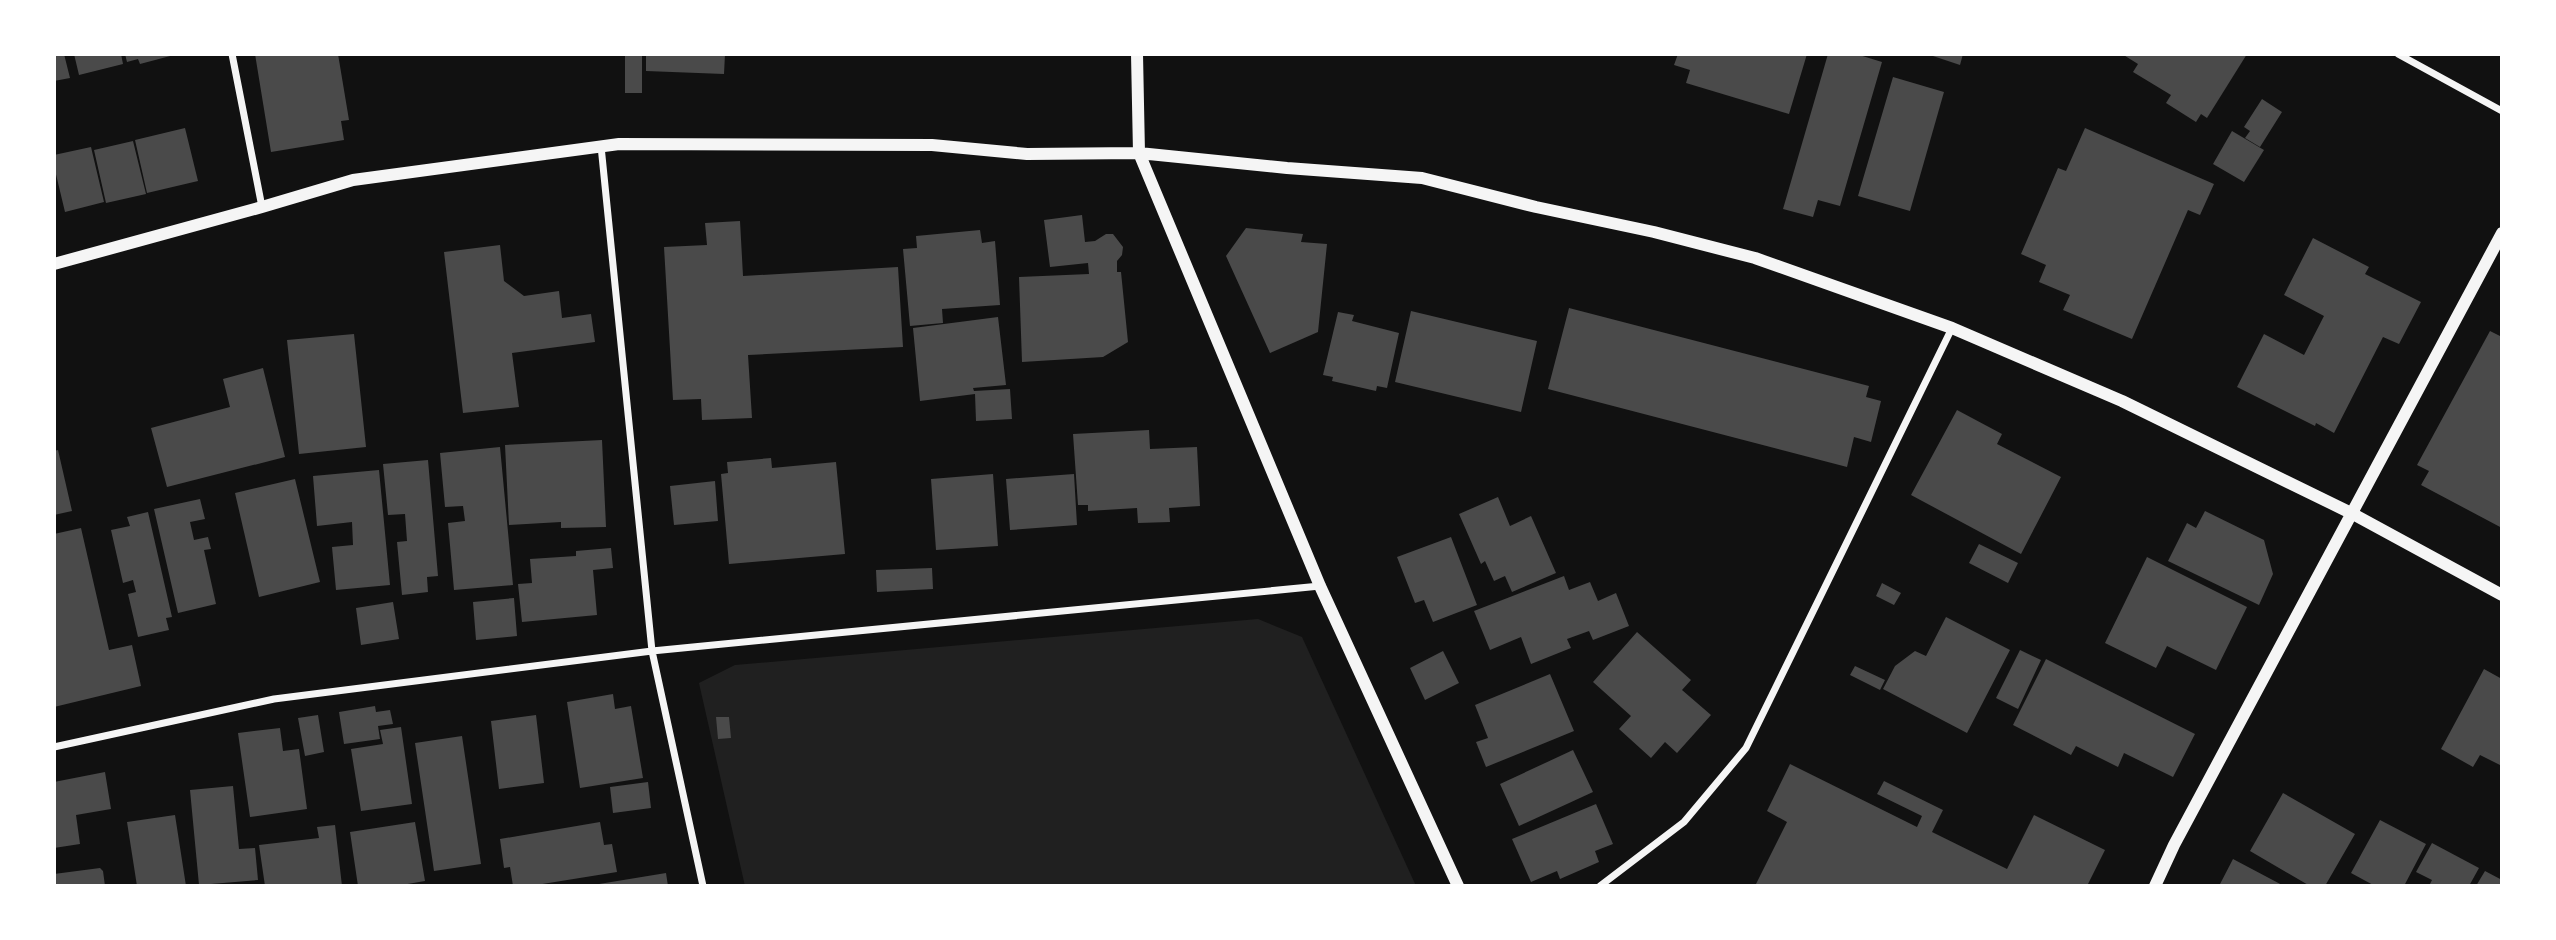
<svg xmlns="http://www.w3.org/2000/svg" width="2556" height="940" font-family="Manrope,sans-serif">
<style>
.green{fill:#202020}
.building{fill:#4a4a4a}
.lines{fill:none;stroke-linecap:round;stroke-linejoin:round}
.minor{stroke:#f5f5f5;stroke-width:7}
.tertiary{stroke:#f5f5f5;stroke-width:12}
</style>
<rect width="100%" height="100%" fill="#111"/>
<path class="green" d="M1258,619L1302,637L1416,886H745L699,683L735,665Z"/>
<path class="building" d="M54,54H64L70,78L54,81Z
M74,54H121L123,64L79,75Z
M125,54H174V55L140,64L138,59L127,62Z
M255,54H338L349,120L341,121L344,140L271,152Z
M625,54H642V93H625Z
M646,54H725L724,74L646,71Z
M1678,54H1807L1789,114L1686,83L1690,70L1674,65Z
M1828,54H1856L1882,62L1840,206L1818,200L1813,217L1783,209Z
M1927,54H1963L1960,65Z
M2122,54H2247L2207,118L2201,114L2196,122L2166,103L2171,95L2133,72L2138,64Z
M1893,77L1944,92L1910,211L1858,196Z
M2262,99L2282,112L2260,147L2245,138L2250,131L2244,127Z
M185,128L198,181L147,193L135,140Z
M2085,128L2214,184L2200,215L2188,210L2132,339L2063,310L2070,295L2039,282L2046,265L2021,254L2058,168L2066,171Z
M2232,131L2264,150L2244,182L2213,164Z
M133,141L146,194L106,203L94,150Z
M91,147L104,202L65,212L54,166V155Z
M1082,215L1085,242L1095,241L1106,234H1113L1123,247L1122,255L1117,261V272H1121L1128,342L1103,357L1022,362L1019,277L1089,274L1088,263L1050,267L1044,220Z
M740,221L743,276L898,267L903,347L748,355L752,418L702,420L701,399L673,400L664,247L707,245L705,223Z
M1246,228L1303,234L1301,242L1327,244L1318,332L1270,353L1226,256Z
M980,230L982,243L995,241L1000,305L942,309L943,323L910,326L903,249L917,248L916,236Z
M2313,238L2369,267L2365,274L2421,302L2399,344L2383,337L2334,433L2316,423L2315,426L2237,387L2264,334L2304,355L2324,316L2284,295Z
M500,245L504,281L524,296L559,291L562,318L591,314L595,342L512,353L519,407L463,413L444,252Z
M1569,308L1869,386L1866,397L1881,401L1871,442L1854,437L1847,467L1548,389Z
M1411,311L1537,341L1521,412L1395,382Z
M1338,312L1354,315L1352,321L1399,333L1387,388L1377,386L1376,391L1332,381L1333,377L1323,375Z
M998,317L1006,385L973,388L974,391L1010,389L1012,419L976,421L975,394L920,401L913,328Z
M2490,331L2502,337V528L2421,485L2429,471L2417,465Z
M354,334L366,447L299,454L287,340Z
M263,368L285,457L167,487L151,428L230,407L223,379Z
M1957,410L2002,434L1997,444L2061,477L2021,554L1911,495Z
M1149,430L1150,449L1197,447L1200,506L1169,508L1170,522L1138,523L1137,508L1088,511V505H1078L1073,434Z
M602,440L606,527L561,528V522L509,525L505,445Z
M500,447L513,585L454,590L448,523L465,521L463,506L445,507L440,453Z
M58,450L72,511L54,515V451Z
M771,458L772,468L836,462L845,554L729,564L721,474L728,473L727,462Z
M428,460L438,576L427,577L428,592L402,595L397,542L407,541L405,514L388,515L383,464Z
M379,470L390,585L336,590L332,547L353,545L352,522L317,526L313,476Z
M993,474L998,546L936,550L931,479Z
M1074,474L1077,525L1010,530L1006,479Z
M295,479L320,582L259,597L235,493Z
M715,481L718,521L674,525L670,486Z
M1498,497L1510,526L1531,516L1556,573L1512,592L1505,576L1494,581L1485,561L1481,564L1459,514Z
M200,499L205,519L190,522L194,540L208,537L211,549L204,550L216,604L178,613L154,509Z
M2205,511L2264,540L2273,574L2259,605L2168,561L2187,523L2196,528Z
M148,512L172,617L166,618L169,630L138,637L128,594L136,592L133,580L123,583L111,530L130,526L127,517Z
M81,528L109,650L132,645L141,686L54,707V534Z
M1451,537L1477,605L1433,622L1424,600L1415,603L1397,557Z
M1979,544L2018,563L2008,583L1969,563Z
M611,548L613,568L593,570L597,615L522,622L518,584L532,583L530,559L576,556V551Z
M2147,557L2247,607L2216,670L2167,646L2156,668L2105,643Z
M932,568L933,589L877,592L876,570Z
M1564,576L1569,590L1590,582L1598,601L1616,593L1629,626L1593,640L1589,631L1567,639L1571,648L1531,664L1521,637L1490,650L1474,611Z
M1882,583L1901,593L1894,605L1876,596Z
M514,598L517,636L476,640L473,602Z
M393,602L399,639L361,645L356,608Z
M1946,617L2010,650L1967,733L1883,689L1895,666L1915,651L1926,656Z
M1637,632L1691,680L1682,690L1711,715L1677,753L1665,742L1651,758L1619,729L1631,716L1593,682Z
M2020,650L2041,660L2018,709L1996,698Z
M1443,651L1459,683L1425,700L1410,668Z
M2046,659L2195,734L2173,777L2124,753L2118,767L2076,746L2071,755L2013,725Z
M1855,666L1885,680L1880,690L1850,675Z
M2484,669L2502,679V766L2480,755L2473,767L2441,749Z
M1550,674L1574,731L1486,767L1476,742L1488,738L1475,705Z
M613,694L615,709L631,706L643,778L580,788L567,702Z
M375,706L376,712L390,710L393,724L378,726L380,739L344,744L339,712Z
M318,715L324,752L305,756L298,718Z
M536,715L544,783L499,789L491,721Z
M716,717H729L731,738L718,739Z
M401,727L412,804L361,811L351,749L383,744L380,730Z
M280,728L283,751L299,749L307,809L250,817L238,733Z
M462,736L481,864L434,871L415,743Z
M1573,750L1593,792L1519,826L1500,784Z
M1790,764L1917,827L1922,816L1877,794L1884,781L1943,810L1932,832L2007,869L2034,815L2105,850L2087,886H1755L1787,822L1767,811Z
M105,772L111,809L76,815L80,844L54,848V782Z
M648,782L651,808L613,813L610,787Z
M233,786L239,849L255,848L258,880L199,885L190,790Z
M2283,793L2355,834L2325,886H2310L2250,851Z
M1596,804L1613,844L1595,851L1599,862L1560,879L1557,871L1531,882L1512,839Z
M175,815L186,886H137L127,822Z
M2380,820L2426,844L2404,886H2375L2351,873Z
M415,822L425,881L396,886H358L350,832Z
M600,822L604,845L612,844L617,872L530,886H513L510,867L504,868L500,839Z
M335,825L342,886H265L259,845L319,838L317,827Z
M2432,843L2479,868L2469,886H2429L2432,880L2416,872Z
M2233,859L2284,886H2219Z
M100,868L103,871L105,886H54V874Z
M2485,871L2502,880V886H2476Z
M666,873L668,886H599V884Z"/>
<g class="lines">
<path class="minor" d="M232,54L262,207
M2398,54L2502,111
M601,146L652,651L703,886
M54,747L274,699L652,651L1320,586
M1600,886L1684,822L1746,748L1952,328"/>
<path class="tertiary" d="M1137,54L1139,153L1320,586L1458,886
M54,264L262,207L353,180L619,144L932,145L1027,154L1139,153L1287,168L1422,178L1536,207L1654,232L1755,258L1952,328L2122,401L2353,514L2502,595
M2155,886L2174,845L2502,233"/>
</g>
<rect width="2556" height="940" fill="none" stroke="#ffffff" stroke-width="112"/>
</svg>
